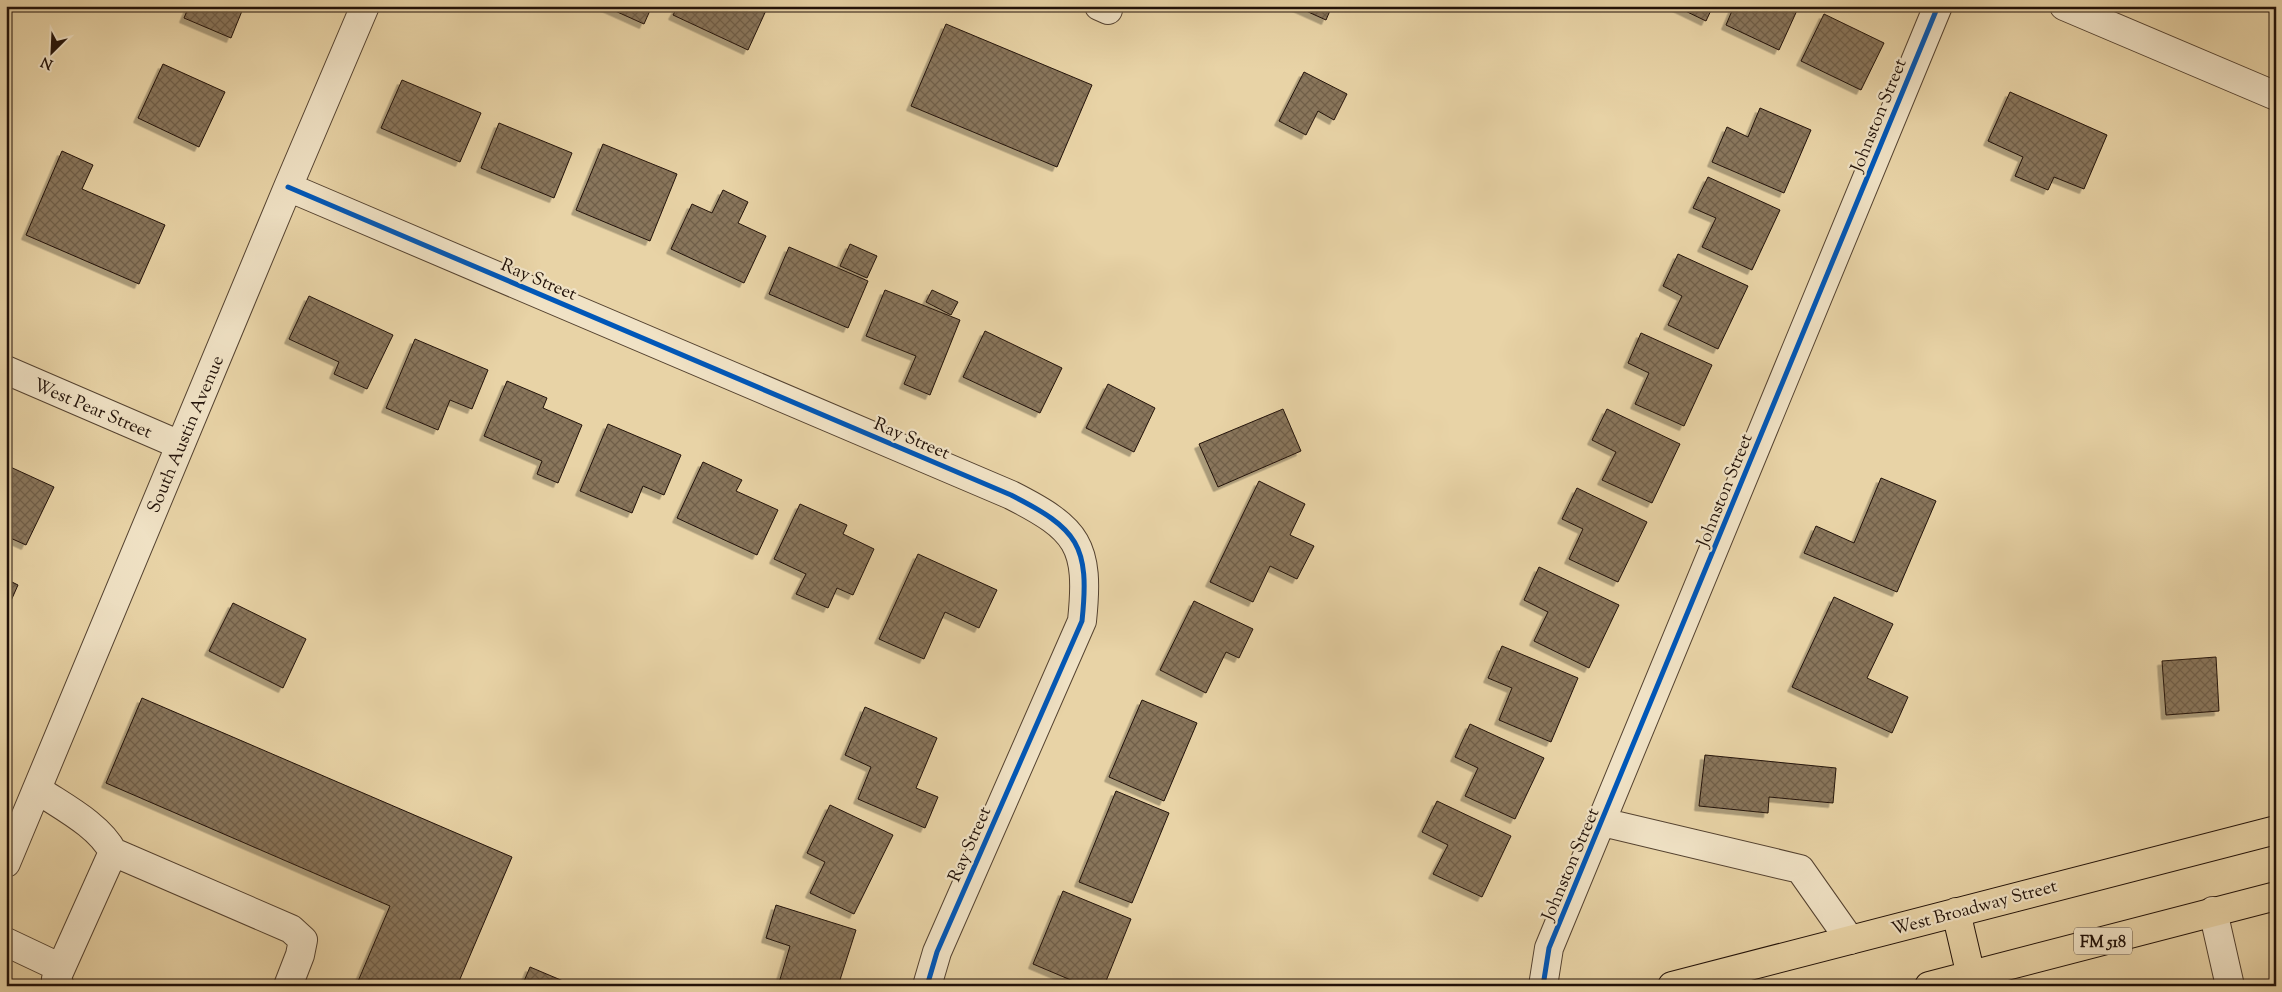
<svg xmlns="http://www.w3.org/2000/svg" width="2282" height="992" font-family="'Sorts Mill Goudy',serif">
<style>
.building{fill:url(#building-cross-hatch);stroke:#221209;filter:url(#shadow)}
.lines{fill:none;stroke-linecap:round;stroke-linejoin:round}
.minor-casing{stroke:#544230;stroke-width:30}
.major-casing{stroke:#221209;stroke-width:30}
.minor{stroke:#f0e2c5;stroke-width:28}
.major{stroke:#e8d3a6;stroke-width:28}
.cycleway-casing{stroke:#f0e2c5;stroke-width:8}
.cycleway{stroke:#0057b8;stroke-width:5}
.labels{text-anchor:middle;stroke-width:4.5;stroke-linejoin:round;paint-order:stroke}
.shield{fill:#f0e2c5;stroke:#605041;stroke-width:1}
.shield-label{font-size:16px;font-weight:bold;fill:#221209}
.street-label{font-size:18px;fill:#221209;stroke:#f0e2c5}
</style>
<defs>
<pattern id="building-cross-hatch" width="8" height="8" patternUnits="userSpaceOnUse" patternTransform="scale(1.25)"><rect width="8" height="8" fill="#89765b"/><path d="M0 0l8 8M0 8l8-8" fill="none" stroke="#705f49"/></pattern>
<filter id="shadow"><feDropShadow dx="-4.5" dy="4.5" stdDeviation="0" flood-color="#0004"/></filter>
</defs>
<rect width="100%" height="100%" fill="#e8d3a6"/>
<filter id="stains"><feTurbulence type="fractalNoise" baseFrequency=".004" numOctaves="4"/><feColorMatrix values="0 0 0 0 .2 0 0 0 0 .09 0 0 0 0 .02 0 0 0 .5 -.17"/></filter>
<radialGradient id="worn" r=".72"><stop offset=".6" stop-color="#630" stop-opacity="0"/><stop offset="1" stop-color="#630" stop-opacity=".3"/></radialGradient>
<path class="building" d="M189,6H244L231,38L184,18Z
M604,6H652L644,24Z
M678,6H768L748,50L673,15Z
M1295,6H1332L1326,20Z
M1675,6H1713L1706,21Z
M1734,6H1799L1779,50L1726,25Z
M1824,14L1884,43L1861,90L1801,61Z
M946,24L1092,85L1057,167L911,106Z
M163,64L225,92L199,147L138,118Z
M1304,72L1347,94L1334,120L1318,111L1306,135L1279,121Z
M402,80L481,113L460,162L381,128Z
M2010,92L2107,135L2084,189L2054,177L2048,190L2015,176L2023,157L1988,141Z
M1760,108L1811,130L1784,193L1712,162L1727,127L1748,137Z
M499,123L572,153L554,198L481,168Z
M603,144L677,174L650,241L576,210Z
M62,151L93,165L82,189L165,225L139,284L26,235Z
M1708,177L1780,210L1752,270L1702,247L1716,218L1693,208Z
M723,190L748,202L738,223L766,236L744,283L671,249L692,204L712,213Z
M850,244L877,256L867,278L840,266Z
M789,247L868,281L848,328L769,294Z
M1678,254L1748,286L1718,349L1668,325L1682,296L1663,286Z
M885,290L960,320L930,395L904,384L916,356L866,336Z
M932,290L958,302L951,315L926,302Z
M309,296L393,335L367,389L334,374L339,362L289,339Z
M985,331L1062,368L1040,413L963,377Z
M1641,333L1712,365L1684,426L1635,404L1649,373L1628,363Z
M415,339L488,370L472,409L450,400L438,430L386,408Z
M507,381L547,398L543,408L582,425L558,483L537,474L542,461L484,436Z
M1108,384L1155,408L1134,452L1086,428Z
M1283,409L1301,451L1218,487L1199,444Z
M1607,409L1680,444L1652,503L1602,480L1616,452L1592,440Z
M608,424L681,455L664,495L643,486L632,513L580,491Z
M703,462L742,480L736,491L778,510L757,555L677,518Z
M6,465L54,487L26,545L6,536Z
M1881,478L1936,501L1897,592L1804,553L1816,526L1854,543Z
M1259,481L1305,504L1290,535L1314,546L1297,579L1270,566L1253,602L1210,582Z
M1577,488L1647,522L1618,582L1569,559L1583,529L1562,519Z
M800,504L847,525L843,534L874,549L853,595L837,588L828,608L796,594L806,574L774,559Z
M918,554L997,590L979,628L945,612L924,659L879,639Z
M1539,567L1619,605L1589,668L1534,641L1548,612L1524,600Z
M6,579L18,585L6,612Z
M1834,597L1893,624L1867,678L1908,697L1892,733L1792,687Z
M1194,601L1253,629L1239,658L1226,652L1206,693L1160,670Z
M233,603L306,639L283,688L209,651Z
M1502,646L1578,678L1551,742L1499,720L1512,688L1488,678Z
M2216,657L2219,711L2166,715L2162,661Z
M142,698L512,857L457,986H356L390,906L106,783Z
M1142,700L1197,723L1164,801L1109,777Z
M865,707L937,738L916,788L938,797L925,828L858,799L871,767L845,755Z
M1470,724L1544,758L1515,819L1465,796L1478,768L1455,757Z
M1705,755L1836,768L1833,803L1769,797L1768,813L1699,806Z
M1116,791L1169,813L1132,903L1079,882Z
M1437,801L1511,836L1482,897L1433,874L1448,845L1422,832Z
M830,805L893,835L854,914L810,893L825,862L807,853Z
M1063,891L1131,919L1104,986H1085L1033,964Z
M776,905L856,930L838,986H778L790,946L766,938Z
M530,967L575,986H522Z"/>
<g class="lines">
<defs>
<path id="minor" d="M1099,6L1108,10
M2064,6L2276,96
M288,187L1011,495C1078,529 1090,545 1082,621L937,952L927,986
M6,370L180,445
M38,790C63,807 99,825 113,852L56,979L60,986
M1602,822L1800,869L1850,940
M113,852L291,929L303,940L300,955L288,986
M6,863L288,187L365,6
M2213,911L2230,986
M6,942L61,968
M1543,986L1549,948L1938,6"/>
<path id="major" d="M1956,912L1971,976
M1672,986L2276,830
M1929,986L2276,896"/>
</defs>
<use href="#minor" class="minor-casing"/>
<use href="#major" class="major-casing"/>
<use href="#minor" class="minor"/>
<use href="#major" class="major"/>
<defs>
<path id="cycleway" d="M288,187L1011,495C1078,529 1090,545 1082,621L937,952L927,986
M1543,986L1549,948L1938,6"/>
</defs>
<use href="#cycleway" class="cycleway-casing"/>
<use href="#cycleway" class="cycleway"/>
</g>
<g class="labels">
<rect class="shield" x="2074" y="927.5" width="58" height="27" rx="4"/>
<g class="shield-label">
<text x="2103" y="947">FM 518</text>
</g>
<g class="street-label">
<text transform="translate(1878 115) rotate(-68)" y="6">Johnston Street</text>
<text transform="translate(539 279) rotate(23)" y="6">Ray Street</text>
<text transform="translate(93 408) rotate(23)" y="6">West Pear Street</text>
<text transform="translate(185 434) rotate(-67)" y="6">South Austin Avenue</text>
<text transform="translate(912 438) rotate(23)" y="6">Ray Street</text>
<text transform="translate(1724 490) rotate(-68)" y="6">Johnston Street</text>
<text transform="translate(969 844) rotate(-66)" y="6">Ray Street</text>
<text transform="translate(1570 864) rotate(-67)" y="6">Johnston Street</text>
<text transform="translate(1974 907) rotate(-15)" y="6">West Broadway Street</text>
</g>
</g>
<rect width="2282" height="992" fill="none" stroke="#e8d3a6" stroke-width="25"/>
<rect x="8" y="8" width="2267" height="977" fill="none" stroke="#221209" stroke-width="2.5"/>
<rect x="12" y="12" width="2257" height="967" fill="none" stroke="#221209"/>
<g transform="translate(52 52) rotate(204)" stroke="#f0e2c5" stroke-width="4" paint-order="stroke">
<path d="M0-4L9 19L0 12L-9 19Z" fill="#221209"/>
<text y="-8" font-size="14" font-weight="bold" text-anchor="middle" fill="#221209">N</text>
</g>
<rect width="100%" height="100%" filter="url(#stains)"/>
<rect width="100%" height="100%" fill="url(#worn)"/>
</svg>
